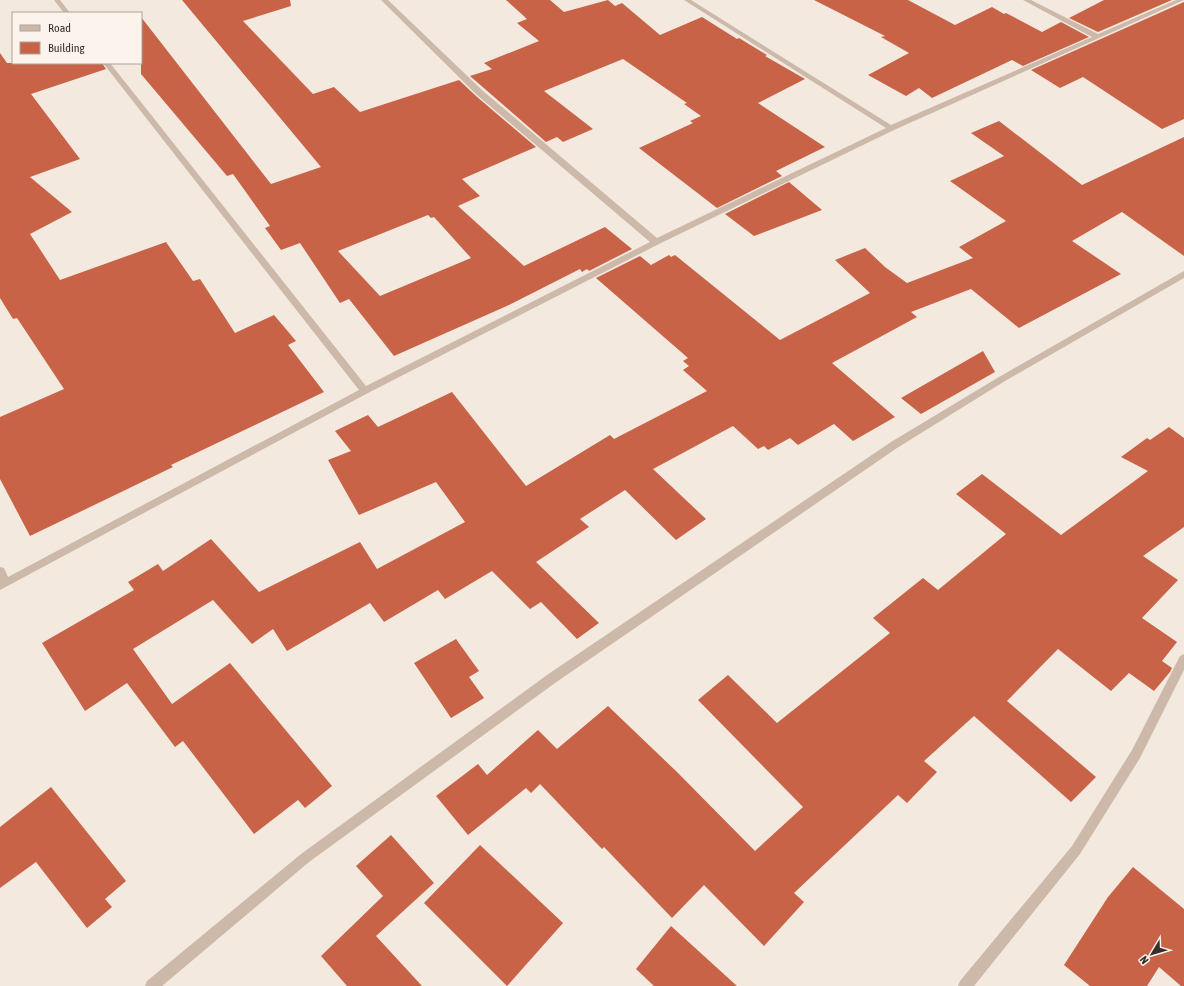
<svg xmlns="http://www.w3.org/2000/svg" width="1184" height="986" font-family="'Asap Condensed',sans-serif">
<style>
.building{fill:#c86348;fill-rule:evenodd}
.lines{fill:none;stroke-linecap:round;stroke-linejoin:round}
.minor{fill:#ccb9aa;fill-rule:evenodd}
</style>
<rect width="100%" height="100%" fill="#f3e9df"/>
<path class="building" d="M182,0H290L291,6L243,21L313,94L334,87L360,112L459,80L476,96L536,147L462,179L480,196L458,206L524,266L605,227L632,249L589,271L587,269L582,272L580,269L509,305L394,356L349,299L340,303L300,243L281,250L265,228L270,226L233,174L227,176L141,74V17L271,184L321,167ZM428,215L431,218L434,217L471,258L380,296L338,251Z
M506,0H550L564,12L608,0L615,6L622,3L660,35L702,17L737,39L739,38L767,55L765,56L805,79L758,103L825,147L776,171L782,176L717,208L639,148L693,123L690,121L701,116L684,104L687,103L623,59L544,91L593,129L563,142L557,137L546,142L470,76L492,69L484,63L539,41L517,23L527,19Z
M814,0H908L955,25L992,7L1004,14L1006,13L1042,32L1061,22L1089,37L1023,66L1012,60L932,98L919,88L906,96L868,75L909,53L881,37L885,36Z
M1104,0H1172L1098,32L1069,18Z
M1184,2V119L1162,129L1083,77L1060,88L1031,70Z
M0,53L7,63H102L106,69L31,94L80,159L30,177L72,212L30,234L60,280L166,242L193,281L200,279L235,333L274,315L296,341L288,345L324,392L171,465L173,467L30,536L0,479V417L64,389L17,318L13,319L0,298Z
M999,121L1082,185L1184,137V256L1122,212L1072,241L1121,274L1019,328L971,289L911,312L917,317L832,363L895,417L853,441L834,424L798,445L790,438L768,450L764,446L758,449L733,426L653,469L706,519L676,540L625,490L580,519L589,527L536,562L599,623L577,639L541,602L530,609L492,571L445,599L438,590L384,622L370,603L287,651L273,629L252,644L213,600L133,649L172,704L230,663L332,786L305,808L298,800L254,834L183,741L175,747L127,683L85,711L42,643L134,590L128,582L158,564L163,571L211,539L259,592L360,542L377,569L465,522L436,482L359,515L328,460L351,451L335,431L368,415L378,427L452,392L526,486L610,435L614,439L707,391L683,370L689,366L683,361L688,358L596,278L640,256L651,265L669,255L671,257L675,255L780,340L870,293L835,260L865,248L885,267L907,283L973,258L959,247L1006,221L950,181L1004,156L971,133Z
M789,182L822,210L754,236L725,214Z
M983,351L995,372L921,414L901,398Z
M1169,427L1184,438V527L1143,556L1178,580L1142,618L1177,642L1162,661L1172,668L1170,672L1154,691L1129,673L1111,691L1058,649L1007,701L1096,777L1071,802L974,716L924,761L937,772L907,803L898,795L794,893L804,902L764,946L704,885L672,918L604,847L602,849L540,784L531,793L526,788L468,835L436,796L478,764L487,775L538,730L557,749L608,706L677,772L755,851L803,807L698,700L728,675L777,723L890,633L873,618L923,578L938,590L1006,534L956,494L982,474L1061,535L1148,471L1121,457L1147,438L1150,440Z
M456,639L479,671L469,677L484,698L451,718L414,663Z
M51,787L126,881L105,899L112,907L87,928L36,862L0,888V827Z
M391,835L434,883L376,936L422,986H347L321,956L383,896L356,866Z
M480,845L563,923L507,986L424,903Z
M1133,867L1184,909V986H1181L1159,967L1147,986H1090L1064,965L1108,897Z
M671,926L737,986H654L636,969Z"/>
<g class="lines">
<path class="minor" d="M54,0H60L70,13H64Z
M381,0H388L483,91L657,238L886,128L684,0H691L891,125L1092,37L1023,0H1031L1098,34L1176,0H1184L894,130L659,244L368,393L0,590V567L4,568L8,577L359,390L103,63H110L366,386L650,242L477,95Z
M1184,271V278L1005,381L897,448L555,683L309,862L162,986H145L147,981L301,854L547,675L891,442L999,377Z
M1184,654V670L1140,758L1080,854L974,986H958L960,981L1072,846L1132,750L1180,656Z"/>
</g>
<rect x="12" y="12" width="130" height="52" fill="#fbf3ec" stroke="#aea49e"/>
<rect x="20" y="25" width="20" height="6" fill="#ccb9aa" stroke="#aea49e"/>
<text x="48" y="32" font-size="12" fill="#3a2e2a">Road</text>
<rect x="20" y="42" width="20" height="12" fill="#c86348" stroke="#aea49e"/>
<text x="48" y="52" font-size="12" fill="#3a2e2a">Building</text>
<g transform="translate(1152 954) rotate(232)" stroke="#fbf3ec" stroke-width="3" paint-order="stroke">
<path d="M0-3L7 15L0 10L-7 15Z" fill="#3a2e2a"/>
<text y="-6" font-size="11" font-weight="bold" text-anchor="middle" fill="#3a2e2a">N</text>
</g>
</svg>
